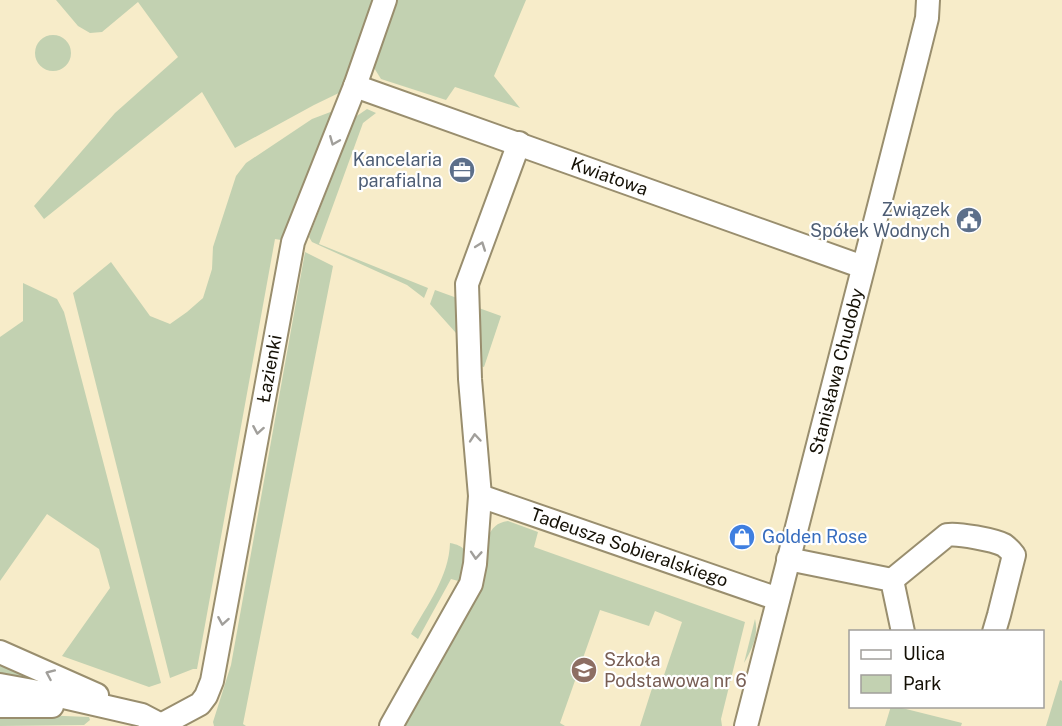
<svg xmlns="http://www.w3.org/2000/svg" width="1062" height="726" font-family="'Public Sans',sans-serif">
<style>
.green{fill:#c2d1b1}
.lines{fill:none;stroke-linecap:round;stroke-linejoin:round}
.minor-casing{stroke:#998e6e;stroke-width:26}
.minor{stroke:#fff;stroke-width:22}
.oneway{stroke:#a19f9b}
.labels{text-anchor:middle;stroke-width:4.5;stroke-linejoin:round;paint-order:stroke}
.service-label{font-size:18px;fill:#4e5e75;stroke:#fff;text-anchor:end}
.street-label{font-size:18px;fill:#141005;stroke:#fff}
.shop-label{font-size:18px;fill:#366cbe;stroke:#fff;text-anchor:start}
.education-label{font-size:18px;fill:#785e54;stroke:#fff;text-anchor:start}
</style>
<rect width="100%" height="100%" fill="#f7ecc9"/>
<path class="green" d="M56,0H375L345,90L314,105L235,148L202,92L44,219L34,206L115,113L178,57L138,2L102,32L90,33L78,26Z
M391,0H526L494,76L520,108L455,87L446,100L381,79L371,63Z
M35 53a18 18 0 1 1 36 0a18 18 0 1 1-36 0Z
M341,108L287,241L275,239L197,669H193L170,678L73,293L111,262L150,316L170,324L187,312L203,298L212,269L213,247L236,176L246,163L312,119Z
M367,109L376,113L363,123L319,244L428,288L424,298L407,285L312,242L309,237L336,167L329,164L345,124Z
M305,252L333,266L243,724L246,726H214L213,722L231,665Z
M23,283L57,299L64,312L161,683L149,687L62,656L110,588L99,549L47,514L0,581V337L23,321Z
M435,290L457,298L456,333L430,304Z
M476,307L501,316L484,367L477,365Z
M508,521L538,532L534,547L745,622L721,719L722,726H640L654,682L661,684L682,622L655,611L649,626L600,610L560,723L565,726H398L487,538C493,527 496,523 508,521Z
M450,543C474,547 467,564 466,583L451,579L418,639L411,634C427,605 449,577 450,543Z
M755,619C759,634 752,650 744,663Z
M0,665L57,688L0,678Z
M1060,680L1062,681V726H1046Z
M891,706L898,707L962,723L961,726H885Z
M40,715L89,717L90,720L84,725L0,726V716Z"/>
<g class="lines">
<defs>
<g id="minor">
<path id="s1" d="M355,86L863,267"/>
<path id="s2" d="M480,496L778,599"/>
<path d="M788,559L892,580L903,632"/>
<path d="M892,580L947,535C958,533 994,540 1004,545C1008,548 1011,551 1014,555L999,615L994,632"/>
<path d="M0,652L97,695"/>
<path d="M0,685L55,695L142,715L163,726"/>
<path d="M0,706H52"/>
<path id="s3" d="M161,725L200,704L206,696L212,681L293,242L355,86L385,0"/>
<path d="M391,726L471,584L475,564L480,496L470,379L467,284L519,143"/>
<path id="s4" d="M746,726L917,58L927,18L928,0"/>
</g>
</defs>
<use href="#minor" class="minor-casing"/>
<use href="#minor" class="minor"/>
</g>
<defs><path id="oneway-chevron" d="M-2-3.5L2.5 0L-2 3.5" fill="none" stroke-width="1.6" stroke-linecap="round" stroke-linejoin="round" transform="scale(1.5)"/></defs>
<g class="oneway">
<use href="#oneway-chevron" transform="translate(334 141) rotate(112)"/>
<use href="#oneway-chevron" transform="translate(481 246) rotate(-70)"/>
<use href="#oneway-chevron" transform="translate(258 430) rotate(100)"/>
<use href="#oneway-chevron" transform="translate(475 438) rotate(-95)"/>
<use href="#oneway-chevron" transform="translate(476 555) rotate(94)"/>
<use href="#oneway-chevron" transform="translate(223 621) rotate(100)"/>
<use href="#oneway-chevron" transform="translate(50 674) rotate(-156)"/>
</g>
<defs>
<symbol id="office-disc" viewBox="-11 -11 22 22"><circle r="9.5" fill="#5c6f8a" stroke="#fff"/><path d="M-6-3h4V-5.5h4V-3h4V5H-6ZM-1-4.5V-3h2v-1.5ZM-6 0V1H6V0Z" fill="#fff"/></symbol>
<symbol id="civic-disc" viewBox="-11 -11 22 22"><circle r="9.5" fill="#5c6f8a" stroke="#fff"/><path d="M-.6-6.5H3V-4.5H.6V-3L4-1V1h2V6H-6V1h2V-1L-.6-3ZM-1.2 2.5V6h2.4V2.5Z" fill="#fff"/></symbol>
<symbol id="shop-disc" viewBox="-11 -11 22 22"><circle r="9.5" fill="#3f7fe0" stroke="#fff"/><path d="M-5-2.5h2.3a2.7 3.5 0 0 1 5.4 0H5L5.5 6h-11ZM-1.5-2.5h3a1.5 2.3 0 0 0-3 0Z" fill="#fff"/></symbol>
<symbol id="school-disc" viewBox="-11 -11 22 22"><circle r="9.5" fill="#8d6e63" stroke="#fff"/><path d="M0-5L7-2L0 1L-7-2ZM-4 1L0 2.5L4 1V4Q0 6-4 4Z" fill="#fff"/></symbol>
</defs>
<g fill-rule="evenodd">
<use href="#office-disc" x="447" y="155" width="30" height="30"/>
<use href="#civic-disc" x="954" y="205" width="30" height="30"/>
<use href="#shop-disc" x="727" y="522" width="30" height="30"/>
<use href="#school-disc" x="569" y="655" width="30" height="30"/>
</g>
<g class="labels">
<g class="service-label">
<text x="442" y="166">Kancelaria<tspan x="442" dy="21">parafialna</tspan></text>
<text x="950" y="216">Związek<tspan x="950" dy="21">Spółek Wodnych</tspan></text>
</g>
<g class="street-label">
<text dy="6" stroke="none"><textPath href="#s1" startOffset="270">Kwiatowa</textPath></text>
<text dy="6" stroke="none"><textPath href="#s3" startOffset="388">Łazienki</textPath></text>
<text dy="6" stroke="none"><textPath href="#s4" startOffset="366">Stanisława Chudoby</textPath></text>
<text dy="6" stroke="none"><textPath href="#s2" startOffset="158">Tadeusza Sobieralskiego</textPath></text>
</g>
<g class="shop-label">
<text x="762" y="543">Golden Rose</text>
</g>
<g class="education-label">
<text x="604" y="666">Szkoła<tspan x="604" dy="21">Podstawowa nr 6</tspan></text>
</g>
</g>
<rect x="849" y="630" width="195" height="78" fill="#ffffff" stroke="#a19f9b" stroke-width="1.5"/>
<rect x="861" y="650" width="30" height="9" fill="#ffffff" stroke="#a19f9b" stroke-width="1.5"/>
<text x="903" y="660" font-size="18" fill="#141005">Ulica</text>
<rect x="861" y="675" width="30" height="18" fill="#c2d1b1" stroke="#a19f9b" stroke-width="1.5"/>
<text x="903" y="690" font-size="18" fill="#141005">Park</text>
</svg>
